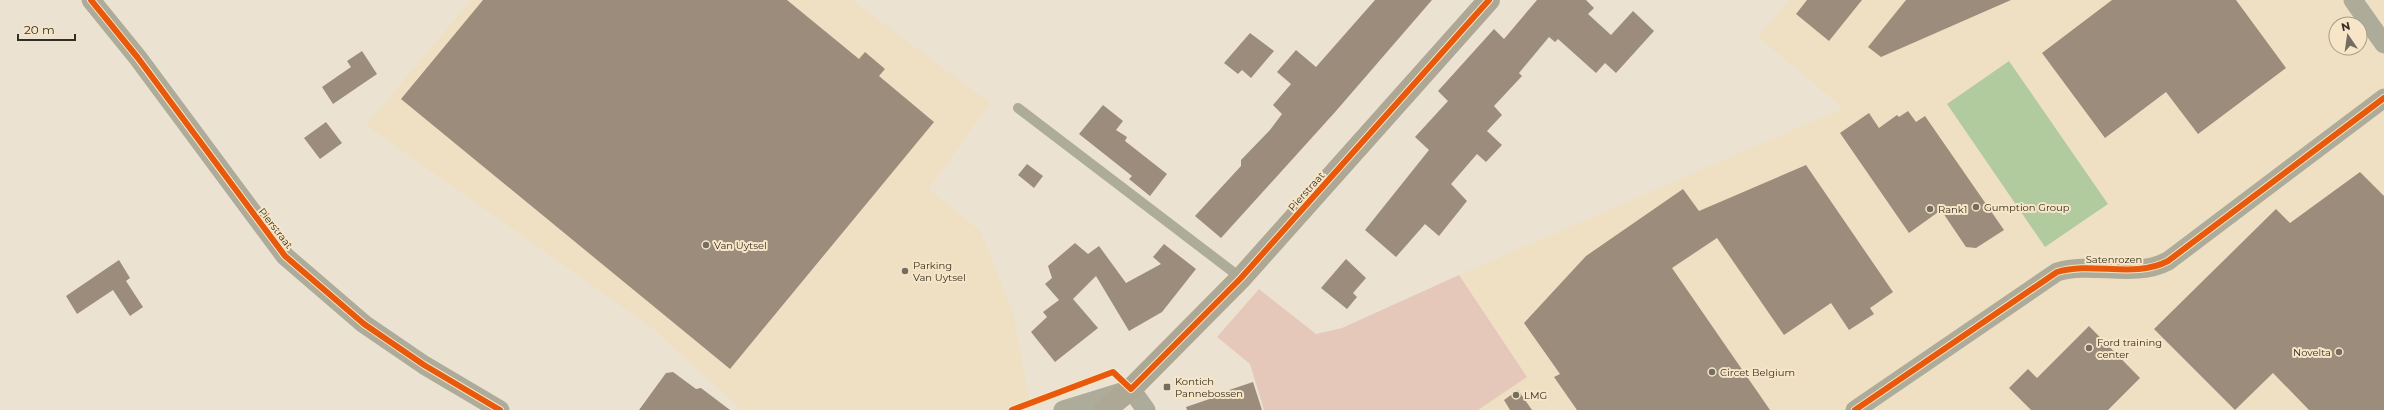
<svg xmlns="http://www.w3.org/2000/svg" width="2384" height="410" font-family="Montserrat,sans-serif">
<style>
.built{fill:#efe0c4;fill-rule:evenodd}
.green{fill:#e6c8bb}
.water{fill:#b2cb9e}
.building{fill:#9b8c7c}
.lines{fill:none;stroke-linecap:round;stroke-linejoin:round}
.lane{stroke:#adab9a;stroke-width:10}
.street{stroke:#adab9a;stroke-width:19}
.secondary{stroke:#aca895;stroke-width:22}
.cycleway-casing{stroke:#f6e6c7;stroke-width:8}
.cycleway{stroke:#e8590c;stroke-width:6}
.poi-dot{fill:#756e60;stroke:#f6e6c7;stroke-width:1.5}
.labels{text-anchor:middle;stroke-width:4;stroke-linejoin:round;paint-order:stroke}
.street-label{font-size:10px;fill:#352f23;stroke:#f6e6c7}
.poi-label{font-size:10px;fill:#352f23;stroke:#f6e6c7;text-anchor:start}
</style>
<rect width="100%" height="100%" fill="#ece2d2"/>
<path class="built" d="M471,0H852L990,103L929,189L980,231L1013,312L1030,402L1006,410H742L652,328L366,125Z
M1789,0H2384V410H1478L1527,377L1459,275L1843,108L1758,37ZM2336,24H2360V48H2336Z"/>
<path class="green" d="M1459,275L1527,377L1478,410H1264L1250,364L1217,337L1259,289L1316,334L1342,328Z"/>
<path class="water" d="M2009,61L2108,204L2045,247L1947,104Z"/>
<path class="building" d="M483,0H787L859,59L865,52L885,69L879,76L934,122L730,369L401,99Z
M1375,0H1432L1336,111L1221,238L1195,216L1241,166V160L1270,130L1282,114L1273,105L1291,84L1277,72L1296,50L1316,67Z
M1537,0H1586L1594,8L1588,14L1611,35L1633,11L1654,31L1616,73L1605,63L1596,73L1558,39L1555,42L1549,37L1519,73L1522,76L1494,106L1502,115L1487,131L1502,145L1486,162L1477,154L1451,184L1467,201L1439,236L1425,224L1396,257L1365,230L1429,150L1415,137L1448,101L1438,91L1494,29L1504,39Z
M1807,0H1862L1829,41L1796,14Z
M1906,0H2011L1881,57L1868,47Z
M2112,0H2236L2286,68L2198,134L2166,92L2105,138L2042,53Z
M1250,33L1274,51L1251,78L1242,70L1238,74L1224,63Z
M362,51L377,74L333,104L322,87L351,67L347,61Z
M1103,105L1123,121L1116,130L1127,137L1125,141L1167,174L1150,196L1129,179L1132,176L1079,134Z
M1908,111L1916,122L1925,116L2004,230L1976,248L1966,247L1941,210L1909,233L1840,133L1869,113L1879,128L1897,115L1899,117Z
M326,122L342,143L320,159L304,138Z
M1027,164L1043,176L1034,188L1018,175Z
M1806,165L1893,292L1870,308L1874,314L1849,330L1831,303L1784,335L1717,238L1672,268L1770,410H1577L1554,377L1560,374L1524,323L1586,256L1683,189L1699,211Z
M2360,172L2384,196V410H2309L2273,373L2235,410L2154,329L2276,209L2290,223Z
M1075,243L1088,254L1099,246L1126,283L1161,264L1153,257L1164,244L1196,269L1162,312L1129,331L1096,276L1073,299L1098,328L1055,362L1031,332L1047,317L1043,312L1059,300L1045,284L1052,278L1048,266Z
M1346,259L1366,278L1353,293L1357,297L1347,309L1321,288Z
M119,260L130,278L126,281L143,307L130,316L113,290L77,314L66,296Z
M2089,326L2140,378L2108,410H2031L2009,388L2028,369L2037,378Z
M673,372L696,389L701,388L730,410H639L666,373Z
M1253,382L1262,410H1187L1186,407L1230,392L1229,390Z
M1518,390L1532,410H1510L1504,400Z"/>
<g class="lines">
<path class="lane" d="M1018,108L1241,278"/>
<path class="street" d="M91,0L138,58L285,256L364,324L424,365L500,410
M2353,0L2384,44
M1063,410L1131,389L1146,410
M1855,410L2057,272C2093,261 2134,279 2168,261L2384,98"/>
<path class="secondary" d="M1105,410L1131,389L1241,278L1489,0"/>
<defs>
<path id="cycleway" d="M91,0L138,58L285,256L364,324L424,365L500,410
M1012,410L1113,372L1131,389L1241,278L1489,0
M1855,410L2057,272C2093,261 2134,279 2168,261L2384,98"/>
</defs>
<use href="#cycleway" class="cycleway-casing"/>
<use href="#cycleway" class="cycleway"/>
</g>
<g class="poi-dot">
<circle cx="1976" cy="207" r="4"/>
<circle cx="1930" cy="209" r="4"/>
<circle cx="706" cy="245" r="4"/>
<circle cx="905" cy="271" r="4"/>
<circle cx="2089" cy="348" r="4"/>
<circle cx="2339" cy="352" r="4"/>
<circle cx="1712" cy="372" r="4"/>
<rect x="1163" y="383" width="8" height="8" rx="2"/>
<circle cx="1516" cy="395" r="4"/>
</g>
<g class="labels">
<g class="street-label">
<text transform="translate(1306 191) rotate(-48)" y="4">Pierstraat</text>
<text transform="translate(276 228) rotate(52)" y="4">Pierstraat</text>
<text x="2114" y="263">Satenrozen</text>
</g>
<g class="poi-label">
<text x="1984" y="211">Gumption Group</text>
<text x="1938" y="213">Rank1</text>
<text x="714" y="249">Van Uytsel</text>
<text x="913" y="269">Parking<tspan x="913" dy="12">Van Uytsel</tspan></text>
<text x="2097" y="346">Ford training<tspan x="2097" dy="12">center</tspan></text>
<text x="2331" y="356" text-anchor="end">Novelta</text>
<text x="1720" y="376">Circet Belgium</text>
<text x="1175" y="385">Kontich<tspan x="1175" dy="12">Pannebossen</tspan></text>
<text x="1524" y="399">LMG</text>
</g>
</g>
<g transform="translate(2348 36) rotate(347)"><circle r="19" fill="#f6e6c7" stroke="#a99d85"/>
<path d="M0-3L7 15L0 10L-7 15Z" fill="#756e60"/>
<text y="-6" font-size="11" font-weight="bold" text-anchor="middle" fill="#352f23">N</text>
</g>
<path d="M18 34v6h57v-6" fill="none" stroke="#352f23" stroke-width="2"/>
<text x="24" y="34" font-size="12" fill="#352f23" stroke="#f6e6c7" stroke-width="3" paint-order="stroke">20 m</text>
</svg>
